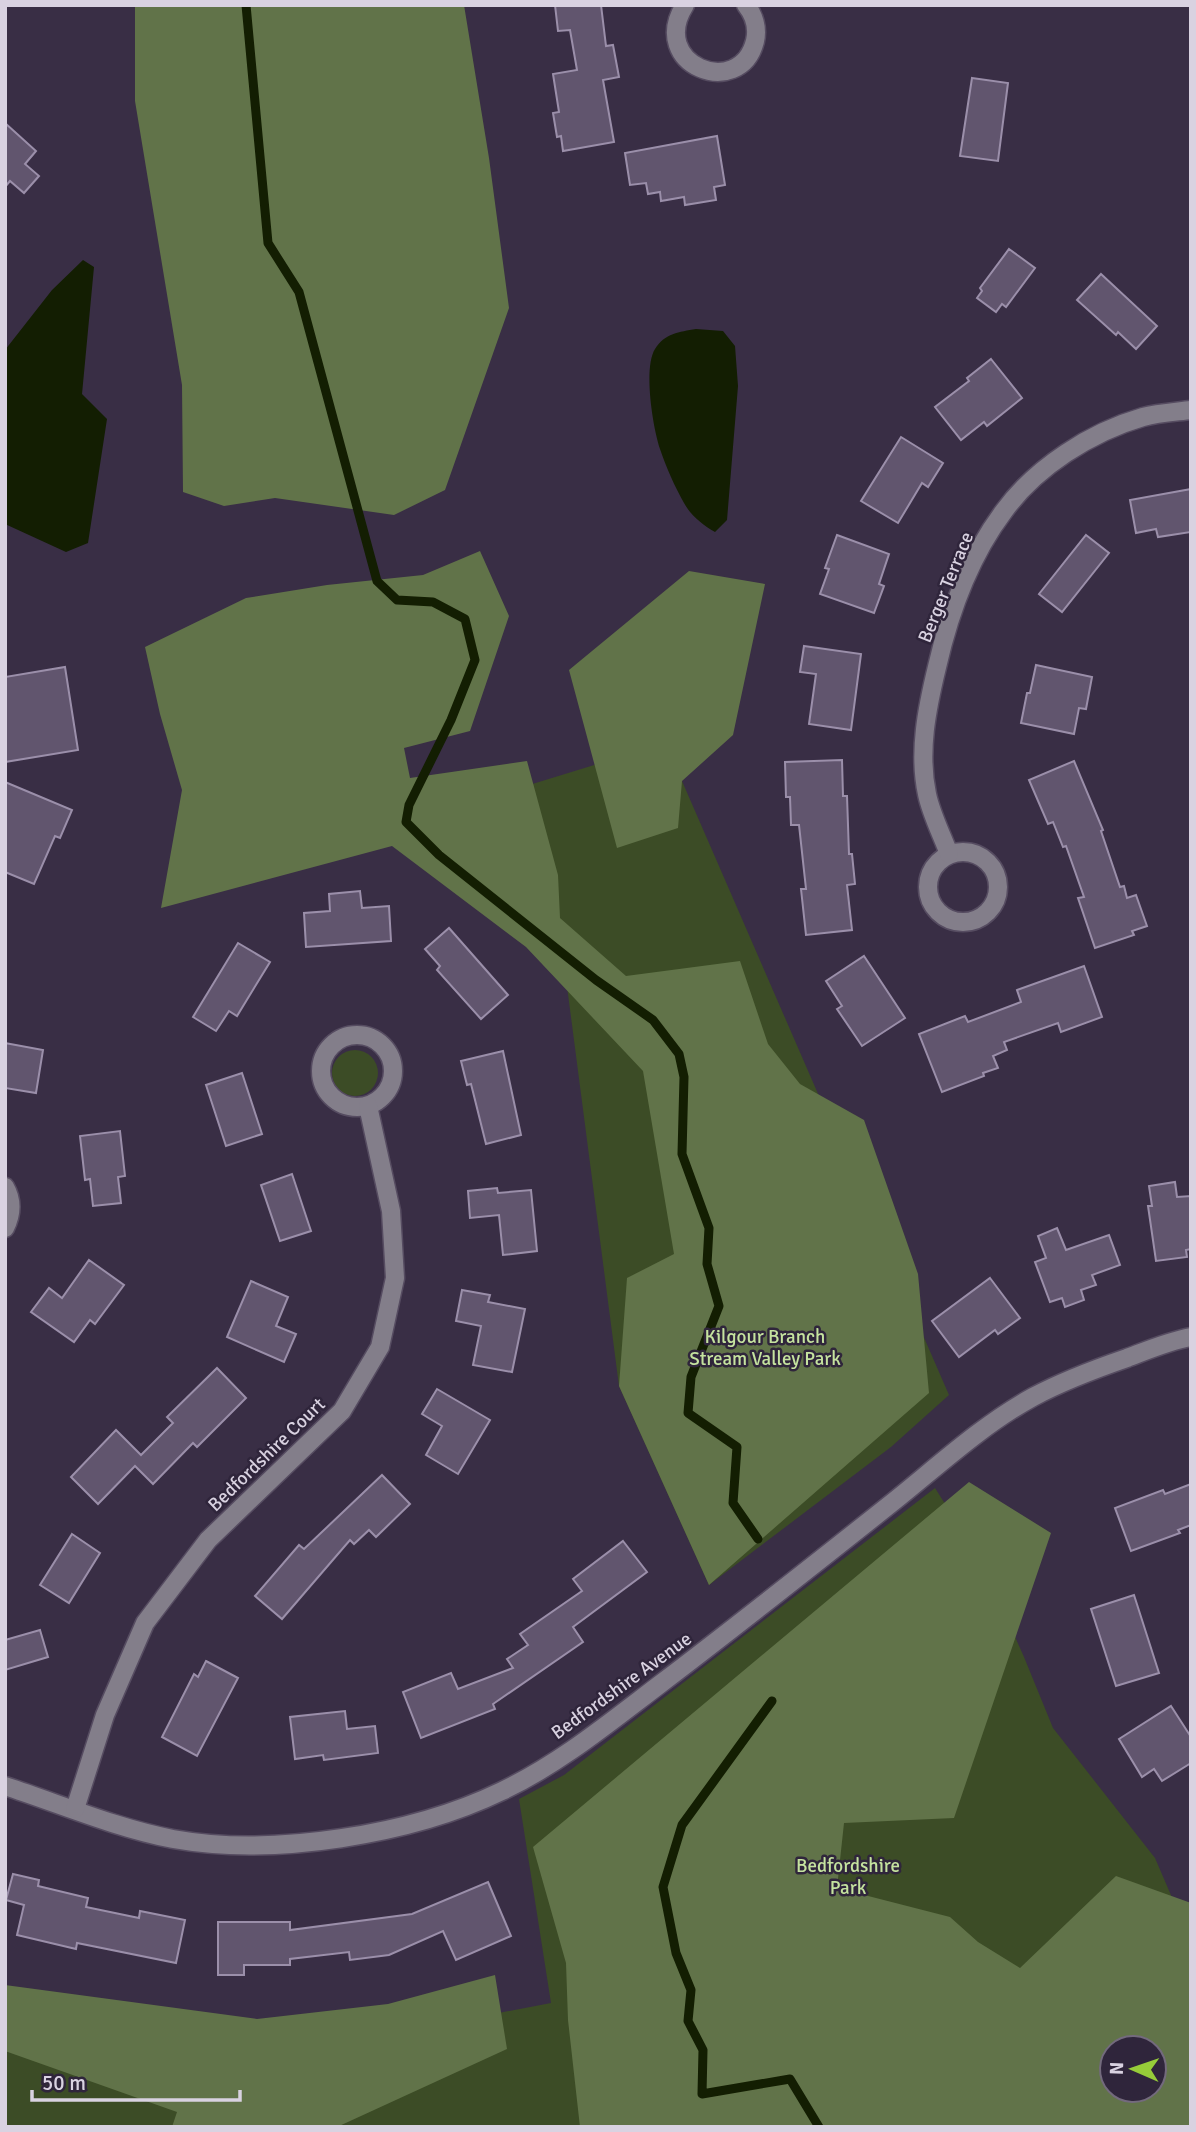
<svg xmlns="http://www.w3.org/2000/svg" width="1196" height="2132" viewBox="0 0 1196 2132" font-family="Signika,sans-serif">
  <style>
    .green { fill: #3c4c26; fill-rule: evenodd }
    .forest { fill: #617349; fill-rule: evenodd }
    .water { fill: #131e02 }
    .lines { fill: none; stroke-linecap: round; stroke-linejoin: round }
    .stream { stroke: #131e02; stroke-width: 9 }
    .building { fill: #61556e; stroke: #9b8faa; stroke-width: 2 }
    .minor-casing { stroke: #564c61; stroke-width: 21 }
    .minor { stroke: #837e8a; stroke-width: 18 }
    .labels { text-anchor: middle; stroke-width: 5; stroke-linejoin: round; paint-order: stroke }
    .street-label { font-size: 19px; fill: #d9d2e1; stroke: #2f253b }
    .park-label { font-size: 19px; fill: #c5e39f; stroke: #2f253b }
  </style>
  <rect width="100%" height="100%" fill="#392e45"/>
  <g class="green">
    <polygon points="617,758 672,758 949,1395 891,1447 709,1585 619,1386 562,948 412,821"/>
    <circle cx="355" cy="1073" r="23"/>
    <path d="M935 1488 982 1562 1024 1657 1053 1728 1155 1858 1186 1930 1191 2127H5V2006L73 2023 424 2027 551 2003 519 1799 564 1775ZM1112 2048H1154V2090H1112Z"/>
  </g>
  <g class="forest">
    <polygon points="135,5 464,5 489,158 509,308 445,490 394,515 275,498 224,506 183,492 182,385 135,101"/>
    <polygon points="480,551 509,616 470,731 404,748 410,778 527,761 558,875 560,918 626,976 740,961 768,1044 800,1084 864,1120 918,1274 929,1393 709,1585 619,1386 627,1278 674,1254 643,1071 526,947 392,846 161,908 182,790 160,714 145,647 246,598 327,585 423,575"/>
    <polygon points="689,571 765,584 733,735 682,781 678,828 617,848 569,670"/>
    <path d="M969 1482 1051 1533 954 1818 844 1823 837 1888 950 1917 978 1942 1020 1968 1116 1876 1191 1903V2127H580L568 2020 566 1963 533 1847ZM1154 2048V2090H1112V2048Z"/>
    <polygon points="495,1975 507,2049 337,2127 172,2127 177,2112 5,2051 5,1985 257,2019 388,2004"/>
  </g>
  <g class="water">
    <polygon points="83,260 94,267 82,394 107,419 88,543 66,552 5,524 5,350 52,290"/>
    <path d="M696 329 723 331 735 346 738 386 727 520 715 532C703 525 691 516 684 503 675 487 666 467 660 449 653 428 643 368 655 349 665 333 679 332 696 329Z"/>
  </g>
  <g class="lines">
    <g class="stream">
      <polyline points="246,5 268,243 299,292 377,581 397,600 433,602 465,619 475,660 451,720 409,805 406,822 439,855 596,980 653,1020 679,1054 684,1077 682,1154 709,1228 707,1264 719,1306 691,1377 688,1413 737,1447 733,1503 758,1539"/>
      <polyline points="772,1701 682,1825 663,1887 676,1953 691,1990 688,2021 703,2050 702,2094 790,2079 819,2127"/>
    </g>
  </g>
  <g class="building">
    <polygon points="555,5 601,5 606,46 613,45 619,77 603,80 614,142 563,151 561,136 557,137 553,113 559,112 553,74 577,70 570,30 558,31"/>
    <polygon points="972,78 1008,83 998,161 960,156"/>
    <polygon points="5,123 36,151 25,164 39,176 24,193 10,181 5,187"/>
    <polygon points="717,136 725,185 714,187 716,200 685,205 684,197 661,201 660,192 648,194 646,183 630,185 625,153"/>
    <polygon points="1009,249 1035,268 1006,307 1002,304 996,312 977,298 982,291 980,288"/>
    <polygon points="1101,274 1157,326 1136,349 1118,332 1116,335 1077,300"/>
    <polygon points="991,359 1022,398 987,426 984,422 961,440 935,407 969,381 967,378"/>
    <polygon points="901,437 943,463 928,487 922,483 898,523 861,501"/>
    <polygon points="1191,489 1191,532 1158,537 1156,529 1136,533 1130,500"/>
    <polygon points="837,535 889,554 879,584 884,586 874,613 820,594 829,569 825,568"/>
    <polygon points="1086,535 1109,553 1062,612 1039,594"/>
    <polygon points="804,646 861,654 851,730 809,724 816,674 800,672"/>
    <polygon points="1036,665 1092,677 1086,709 1079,708 1074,734 1021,723 1027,693 1030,693"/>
    <polygon points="65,667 78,750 5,762 5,677"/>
    <polygon points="842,760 843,796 847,796 849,854 852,854 855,884 847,885 852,930 806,935 801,889 806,889 799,825 791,825 790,797 786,797 785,762"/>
    <polygon points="1074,761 1103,830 1101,831 1120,887 1124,886 1127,898 1136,895 1147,926 1132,931 1134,935 1095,948 1078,898 1084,897 1066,846 1063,847 1053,822 1048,824 1029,780"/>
    <polygon points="5,782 72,810 60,838 55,836 34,884 5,872"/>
    <polygon points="360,891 362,908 389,906 391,941 306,947 304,913 330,911 329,894"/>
    <polygon points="449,928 508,995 481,1019 437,970 440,966 425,949"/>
    <polygon points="238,943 270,962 237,1016 229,1011 216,1031 193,1017"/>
    <polygon points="864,956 905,1018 862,1046 837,1009 842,1006 826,981"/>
    <polygon points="1084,966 1102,1017 1061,1032 1058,1023 1004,1042 1007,1050 993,1056 998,1068 983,1073 984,1076 942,1092 919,1034 965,1016 968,1022 1021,1002 1017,990"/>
    <polygon points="5,1043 43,1050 36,1093 5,1088"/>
    <polygon points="503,1051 521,1135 486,1144 471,1084 467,1085 461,1061"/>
    <polygon points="242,1073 262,1134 226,1146 206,1085"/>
    <polygon points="120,1131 125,1176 118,1177 121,1203 93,1206 90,1179 85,1180 80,1136"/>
    <polygon points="292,1174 311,1231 280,1241 261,1185"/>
    <polygon points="1175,1182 1177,1197 1191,1196 1191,1249 1186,1250 1187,1257 1156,1261 1148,1206 1152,1206 1149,1186"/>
    <polygon points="497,1188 498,1193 531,1190 537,1251 503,1255 499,1215 470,1218 468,1191"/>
    <polygon points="1057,1228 1066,1250 1109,1235 1120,1265 1092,1275 1096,1285 1081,1290 1084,1300 1065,1307 1062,1298 1050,1302 1035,1262 1046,1258 1038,1236"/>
    <polygon points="89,1260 124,1285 95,1324 90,1320 74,1342 31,1312 49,1288 62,1298"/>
    <polygon points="990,1278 1020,1318 998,1334 995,1330 959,1357 932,1321"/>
    <polygon points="251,1281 288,1297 276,1326 296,1334 284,1362 227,1337"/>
    <polygon points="462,1290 490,1295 488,1302 525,1309 512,1372 473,1365 481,1326 456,1321"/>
    <polygon points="217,1368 246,1398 197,1447 193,1443 153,1484 135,1466 98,1504 71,1477 116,1430 141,1455 173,1423 167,1417"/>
    <polygon points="437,1389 490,1420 458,1474 426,1455 442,1426 422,1414"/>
    <polygon points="382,1475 410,1504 376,1537 369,1530 354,1544 350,1540 282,1619 255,1596 299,1545 304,1549"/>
    <polygon points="1191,1484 1191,1525 1178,1530 1180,1533 1131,1551 1115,1508 1163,1490 1165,1494"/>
    <polygon points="72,1534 100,1553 69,1603 40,1585"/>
    <polygon points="623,1541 647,1572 573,1627 583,1642 493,1704 495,1709 421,1738 403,1692 451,1673 458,1689 513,1668 507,1659 528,1645 520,1634 582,1591 573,1579"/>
    <polygon points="1134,1595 1159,1673 1116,1686 1091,1609"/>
    <polygon points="40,1630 48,1657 5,1670 5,1640"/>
    <polygon points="206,1661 238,1678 197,1756 162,1737 194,1674 198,1677"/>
    <polygon points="1171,1706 1191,1737 1191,1763 1162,1781 1154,1769 1142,1777 1119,1739"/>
    <polygon points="345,1711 347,1729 375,1726 378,1753 324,1760 323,1755 295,1759 290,1717"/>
    <polygon points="13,1874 39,1880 38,1886 88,1898 86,1907 139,1918 140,1911 185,1920 176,1963 77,1943 76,1949 17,1935 24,1905 6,1900"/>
    <polygon points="488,1882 511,1936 456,1960 443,1931 389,1955 350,1960 349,1952 290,1959 290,1965 244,1965 244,1975 218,1975 218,1922 290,1922 290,1930 412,1914"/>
  </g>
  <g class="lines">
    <g class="minor-casing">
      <g id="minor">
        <path d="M685 5C647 65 740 101 755 41 758 28 754 15 746 5"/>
        <circle cx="963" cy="887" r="35"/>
        <path d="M949 854C942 835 931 814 927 794 918 752 927 708 937 667 949 614 970 556 1004 511 1036 467 1091 432 1143 417 1158 413 1175 412 1191 410"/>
        <circle cx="357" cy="1071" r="36"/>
        <path d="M5 1187C13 1201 12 1214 5 1228"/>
        <path d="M5 1786C60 1804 116 1828 173 1839 273 1857 411 1835 502 1791 559 1764 609 1723 659 1685 738 1625 815 1564 893 1502 938 1466 982 1425 1033 1397 1063 1381 1095 1369 1127 1358 1148 1350 1169 1341 1191 1337"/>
        <polyline points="75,1809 105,1715 145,1623 208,1540 342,1411 380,1347 395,1278 391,1211 368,1106"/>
      </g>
    </g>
    <use href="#minor" class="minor"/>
  </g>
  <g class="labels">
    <g class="street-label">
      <text transform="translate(945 587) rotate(-68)" y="7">Berger Terrace</text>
      <text transform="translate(266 1454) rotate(-44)" y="7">Bedfordshire Court</text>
      <text transform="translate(621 1685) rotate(-36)" y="7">Bedfordshire Avenue</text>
    </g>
    <g class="park-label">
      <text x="765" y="1343">Kilgour Branch<tspan x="765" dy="22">Stream Valley Park</tspan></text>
      <text x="848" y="1872">Bedfordshire<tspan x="848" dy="22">Park</tspan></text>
    </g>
  </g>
  <rect width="1196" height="2132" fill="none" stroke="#d9d2e1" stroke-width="14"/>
  <g transform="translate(1133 2069) rotate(272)"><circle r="33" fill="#2f253b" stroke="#736a7d" stroke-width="2"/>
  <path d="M0-5L12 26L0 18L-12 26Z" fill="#96cc39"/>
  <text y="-10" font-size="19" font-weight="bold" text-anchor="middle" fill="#d9d2e1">N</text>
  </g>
  <path d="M32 2090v10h208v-10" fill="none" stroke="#d9d2e1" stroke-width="3.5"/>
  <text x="42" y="2090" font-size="21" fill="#d9d2e1" stroke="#2f253b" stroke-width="5" paint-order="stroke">50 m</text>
</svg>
